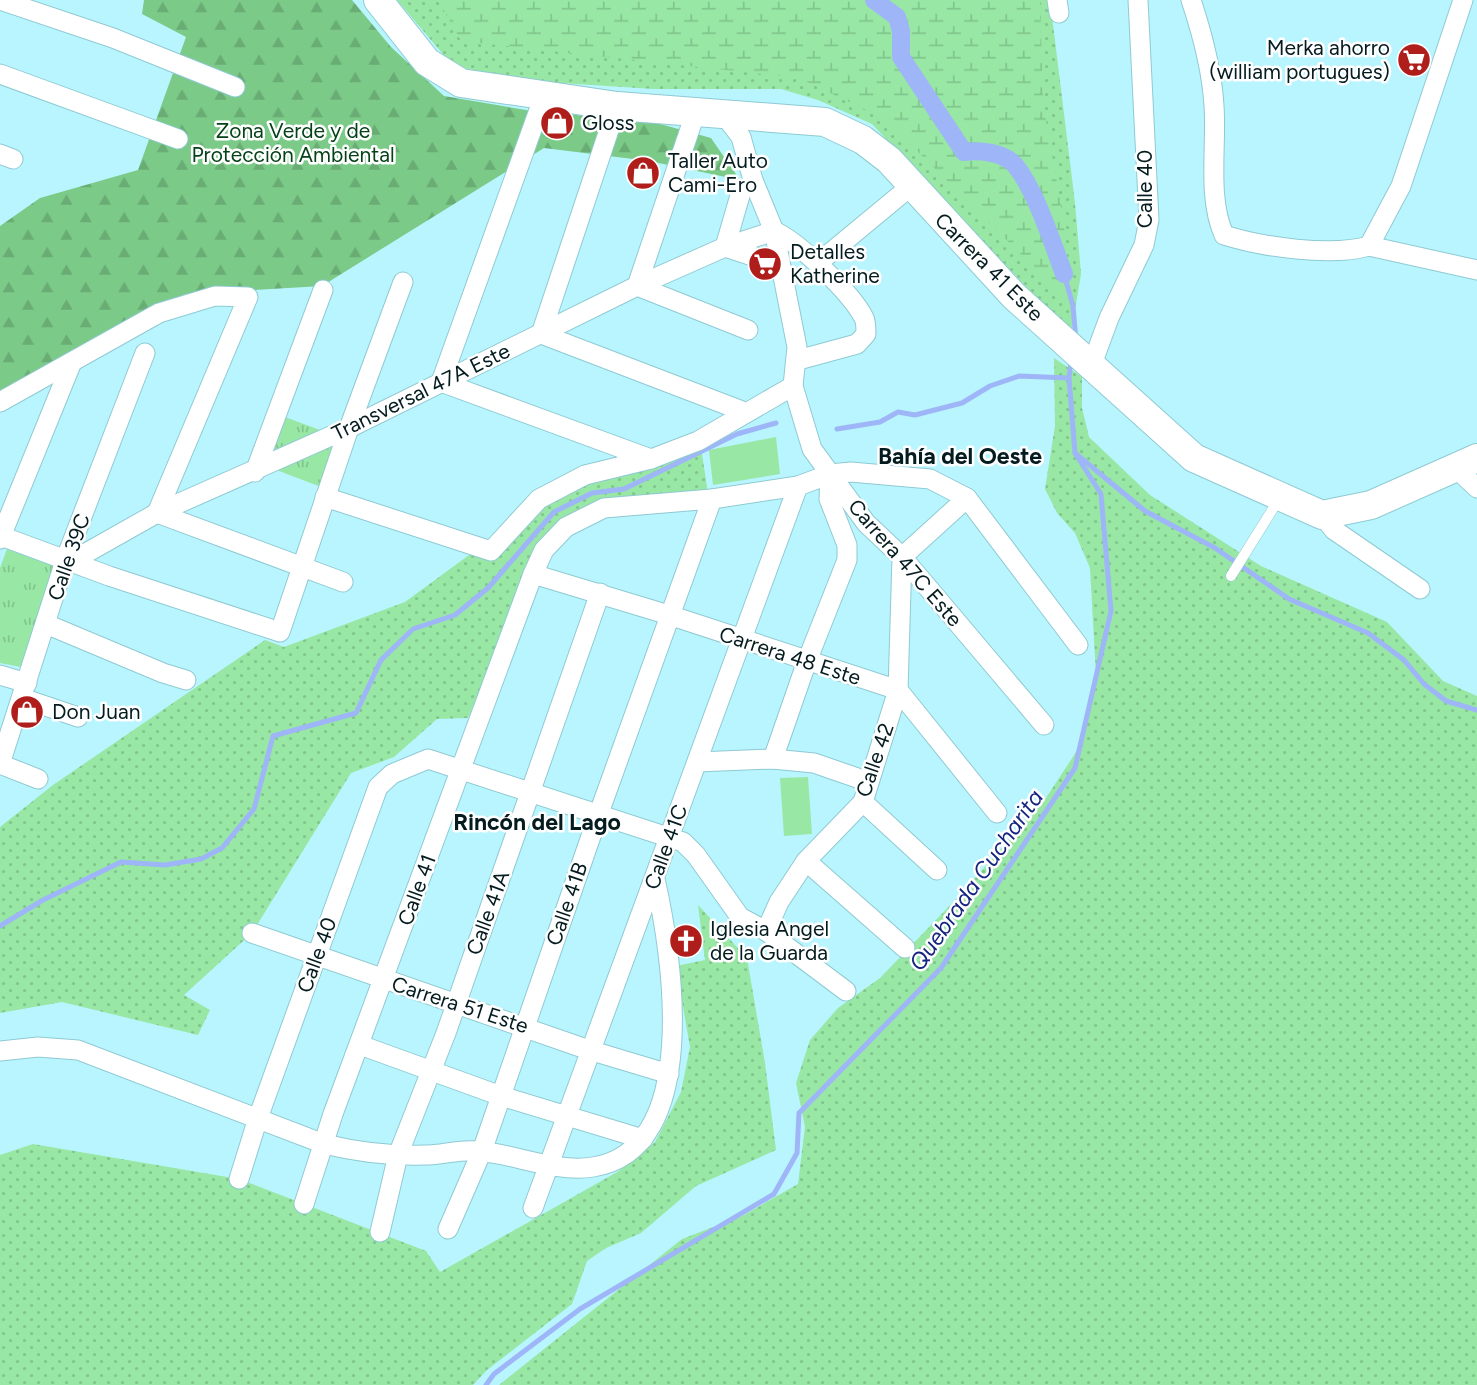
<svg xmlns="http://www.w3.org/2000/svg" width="1477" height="1385" viewBox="0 0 1477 1385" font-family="Figtree,sans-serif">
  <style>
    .grass { fill: url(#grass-dots) }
    .forest { fill: url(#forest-firs) }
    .wetland { fill: url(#wetland-marsh) }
    .park { fill: url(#park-tufts) }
    .garden { fill: #98e7a4 }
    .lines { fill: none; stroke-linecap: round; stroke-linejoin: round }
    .stream { stroke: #9eb6f8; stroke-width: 5 }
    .canal { stroke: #9eb6f8; stroke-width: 18 }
    .building { fill: url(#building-hatch) }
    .lane-casing { stroke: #8fcad3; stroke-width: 11 }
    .street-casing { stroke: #8fcad3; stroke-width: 21 }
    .secondary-casing { stroke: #8fcad3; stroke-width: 30 }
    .lane { stroke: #fff; stroke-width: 10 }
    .street { stroke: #fff; stroke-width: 19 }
    .secondary { stroke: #fff; stroke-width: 28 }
    .labels { text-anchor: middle; stroke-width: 5; stroke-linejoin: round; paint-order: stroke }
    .poi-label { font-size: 21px; fill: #041b1f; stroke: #fff; text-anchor: start }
    .park-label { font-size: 21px; fill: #064218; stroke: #fff }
    .street-label { font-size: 21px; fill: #041b1f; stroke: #fff }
    .neighbourhood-label { font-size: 23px; font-weight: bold; fill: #041b1f; stroke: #fff }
    .water-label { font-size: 23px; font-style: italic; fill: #152580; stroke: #fff }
  </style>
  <defs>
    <pattern id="grass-dots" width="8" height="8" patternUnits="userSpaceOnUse" patternTransform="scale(1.75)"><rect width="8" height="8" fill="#98e7a4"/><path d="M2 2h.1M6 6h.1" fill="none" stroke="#81c68d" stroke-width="1.8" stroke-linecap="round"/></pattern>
    <pattern id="forest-firs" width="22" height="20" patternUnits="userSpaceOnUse" patternTransform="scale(1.75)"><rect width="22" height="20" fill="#7bca88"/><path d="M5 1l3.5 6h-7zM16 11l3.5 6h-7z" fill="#69ad75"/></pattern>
    <pattern id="wetland-marsh" width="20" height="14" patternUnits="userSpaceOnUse" patternTransform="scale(1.75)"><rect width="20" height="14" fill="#98e7a4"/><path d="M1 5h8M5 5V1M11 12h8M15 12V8" fill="none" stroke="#81c68d"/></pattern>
    <pattern id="park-tufts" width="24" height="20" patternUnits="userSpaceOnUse" patternTransform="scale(1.75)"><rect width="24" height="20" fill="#98e7a4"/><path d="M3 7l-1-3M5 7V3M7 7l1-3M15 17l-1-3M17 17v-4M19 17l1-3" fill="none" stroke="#81c68d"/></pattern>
    <pattern id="building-hatch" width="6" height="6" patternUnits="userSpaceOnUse" patternTransform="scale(1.75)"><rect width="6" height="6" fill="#87b9cf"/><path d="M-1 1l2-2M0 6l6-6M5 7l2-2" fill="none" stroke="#739eb1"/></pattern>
  </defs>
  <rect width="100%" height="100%" fill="#b9f5fe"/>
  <g class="grass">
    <polygon points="397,0 1050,0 1075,203 1081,274 1071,334 872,124 818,100 781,89 654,89 530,81 453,66"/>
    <polygon points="1054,358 1082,377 1082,408 1089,437 1150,495 1261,566 1387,622 1443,681 1477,696 1477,1385 499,1385 682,1239 742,1216 798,1184 805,1127 796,1083 810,1040 838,1008 880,978 959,896 1046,798 1078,749 1096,675 1090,568 1075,533 1057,513 1045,489 1055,426"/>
    <polygon points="701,448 708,493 614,501 540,543 468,718 437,719 394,757 351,773 252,933 184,995 210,1010 198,1035 62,1002 0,1013 0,827 53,785 265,640 284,647 405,602 484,544 586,483"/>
    <polygon points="698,905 747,958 765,1063 776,1150 696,1186 641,1233 606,1248 587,1261 572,1304 487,1370 473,1385 0,1385 0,1155 33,1144 239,1179 426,1251 440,1272 619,1171 655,1142 681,1092 690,1047 676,966 705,960"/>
  </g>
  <polygon class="forest" points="144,0 352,0 391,47 444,96 532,111 653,122 711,138 740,180 649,161 544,148 322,286 185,294 0,399 0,226 40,198 138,170 186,37 142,14"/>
  <polygon class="wetland" points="438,0 1040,0 1043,103 1062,211 1073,306 885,119 799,78 461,41"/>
  <g class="park">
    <polygon points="285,417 336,436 321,487 266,466"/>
    <polygon points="8,546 54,566 21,667 0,663 0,568"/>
  </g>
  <g class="garden">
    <polygon points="776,437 780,474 713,485 709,450"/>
    <polygon points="808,777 812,834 784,836 780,778"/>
  </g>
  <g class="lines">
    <g class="stream">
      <polyline points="1064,274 1073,306 1076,341"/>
      <polyline points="1071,361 1069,378 1075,453 1145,511 1215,548 1289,599 1368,633 1404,660 1424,684 1446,701 1477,710"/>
      <polyline points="837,429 880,422 898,412 915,415 962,403 990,386 1019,376 1069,378"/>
      <polyline points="0,926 43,900 121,862 165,865 201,859 222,848 254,809 273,736 356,713 381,660 413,629 455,615 488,588 554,512 592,493 624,489 737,434 776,423"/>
      <polyline points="486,1385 494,1374 580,1309 774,1194 797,1153 799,1113 941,968 1075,768 1111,611 1101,494 1075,453"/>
    </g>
    <path class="canal" d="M874 0 897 17 901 31V57L964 152C979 150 1004 152 1015 165 1036 191 1052 242 1064 274"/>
  </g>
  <polygon class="building" points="692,926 698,953 679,957 673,929"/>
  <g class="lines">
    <g class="lane-casing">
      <polyline id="lane" points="1231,576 1279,499"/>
    </g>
    <g class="street-casing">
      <g id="street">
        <polyline points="0,0 113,38 235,87"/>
        <polyline points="1057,0 1059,13"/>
        <path d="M1191 0C1202 33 1212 70 1214 106 1217 146 1207 197 1224 235 1262 247 1331 257 1369 246L1477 270"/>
        <polyline points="0,74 178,139"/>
        <polyline points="544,96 441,382 651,459"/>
        <polyline points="617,106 541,334 745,412"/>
        <polyline points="695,114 637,286 748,330"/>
        <polyline points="725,116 741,137 753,180 774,231 797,347 793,386 812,449 866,523 902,557 1044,725"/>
        <polyline points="0,154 13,159"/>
        <polyline points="741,192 725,247 780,265"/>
        <polyline points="1369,246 1401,186 1463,0"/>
        <polyline points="818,263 911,186"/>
        <polyline points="1091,367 1109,318 1144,245 1149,220 1138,0"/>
        <polyline points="0,402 159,313 215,296 248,297 157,513 343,582"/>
        <polyline points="1456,468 1477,488"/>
        <polyline points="255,472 323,290"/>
        <polyline points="325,497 491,551 539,499 585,475 651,459 698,441 793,386"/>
        <polyline points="1322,515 1334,530 1420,589"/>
        <polyline points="1,536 109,576 280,632 349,428 403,282"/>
        <polyline points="0,539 72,362"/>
        <path d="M72 561 157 513 349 428 637 286 725 247 774 231C799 242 852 294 864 318 866 322 866 329 866 334L857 344 798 360"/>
        <polyline points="533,574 669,615 898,690 997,813"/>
        <polyline points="46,624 163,673 186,680"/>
        <polyline points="0,675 27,683"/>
        <polyline points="22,698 78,717"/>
        <polyline points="773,759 807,661 847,560 847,545 829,499 830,474"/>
        <polyline points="697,762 773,759 814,763 869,782"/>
        <polyline points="0,764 66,558 145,353"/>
        <polyline points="0,764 38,779"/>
        <polyline points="863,802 937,870"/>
        <polyline points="806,861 905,948"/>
        <polyline points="766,931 779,902 806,861 863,802 898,690 902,557 967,498"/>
        <polyline points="252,933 589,1050 669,1074"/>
        <polyline points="360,1045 501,1096 643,1139"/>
        <path d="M0 1051 38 1047 78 1050 324 1144C357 1152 391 1156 425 1155 443 1155 459 1149 478 1151 515 1154 555 1173 593 1167 703 1150 672 953 655 879"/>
        <polyline points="239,1179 258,1118 378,787 392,774 428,759 683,842 696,855 740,917 766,931 846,991"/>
        <polyline points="304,1204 333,1114 533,574 544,550 566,527 604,508 712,499 798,486 830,474 851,472 930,479 967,498 1078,645"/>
        <polyline points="533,1208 798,486"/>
        <polyline points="448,1229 482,1151 599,813 712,499"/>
        <polyline points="380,1232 398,1155 446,1033 600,593"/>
      </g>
    </g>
    <g class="secondary-casing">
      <polyline id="secondary" points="378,0 427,62 461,83 617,106 825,122 863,140 889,160 1014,296 1194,458 1322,515 1371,505 1477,458"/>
    </g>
    <use href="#lane" class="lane"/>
    <use href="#street" class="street"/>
    <use href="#secondary" class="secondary"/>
  </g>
  <defs>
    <g id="supermarket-disc" transform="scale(1.75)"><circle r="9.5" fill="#af1e1a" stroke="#fff"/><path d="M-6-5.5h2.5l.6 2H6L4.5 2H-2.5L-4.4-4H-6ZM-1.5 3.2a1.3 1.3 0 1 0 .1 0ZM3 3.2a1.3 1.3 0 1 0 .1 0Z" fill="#fff"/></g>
    <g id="shop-disc" transform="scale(1.75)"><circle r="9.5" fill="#af1e1a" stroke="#fff"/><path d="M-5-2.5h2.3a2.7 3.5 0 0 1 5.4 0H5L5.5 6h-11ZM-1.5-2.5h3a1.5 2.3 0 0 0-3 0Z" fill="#fff"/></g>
    <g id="church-disc" transform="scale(1.75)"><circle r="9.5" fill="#af1e1a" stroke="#fff"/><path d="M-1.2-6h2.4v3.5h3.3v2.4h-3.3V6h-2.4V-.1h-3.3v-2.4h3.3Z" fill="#fff"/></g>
  </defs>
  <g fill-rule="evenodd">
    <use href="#supermarket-disc" x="1414" y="60"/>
    <use href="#shop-disc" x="557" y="123"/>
    <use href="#shop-disc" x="643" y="173"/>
    <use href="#supermarket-disc" x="765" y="264"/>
    <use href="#shop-disc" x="27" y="712"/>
    <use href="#church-disc" x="686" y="941"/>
  </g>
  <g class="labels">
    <g class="poi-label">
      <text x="1390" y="55" text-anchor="end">Merka ahorro<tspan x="1390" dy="24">(william portugues)</tspan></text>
      <text x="582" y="130">Gloss</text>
      <text x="668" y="168">Taller Auto<tspan x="668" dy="24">Cami-Ero</tspan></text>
      <text x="790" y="259">Detalles<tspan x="790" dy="24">Katherine</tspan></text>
      <text x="52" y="719">Don Juan</text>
      <text x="710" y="936">Iglesia Angel<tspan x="710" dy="24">de la Guarda</tspan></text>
    </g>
    <g class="park-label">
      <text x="293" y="138">Zona Verde y de<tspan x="293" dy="24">Protección Ambiental</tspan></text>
    </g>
    <g class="street-label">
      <text transform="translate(1145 189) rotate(-90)" y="7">Calle 40</text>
      <text transform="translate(989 267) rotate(45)" y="7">Carrera 41 Este</text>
      <text transform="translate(421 392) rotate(-26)" y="7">Transversal 47A Este</text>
      <text transform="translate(69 557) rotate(-71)" y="7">Calle 39C</text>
      <text transform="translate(905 563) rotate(49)" y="7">Carrera 47C Este</text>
      <text transform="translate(790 656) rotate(18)" y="7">Carrera 48 Este</text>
      <text transform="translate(875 760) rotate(-71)" y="7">Calle 42</text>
      <text transform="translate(666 847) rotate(-70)" y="7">Calle 41C</text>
      <text transform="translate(417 890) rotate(-70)" y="7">Calle 41</text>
      <text transform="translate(567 904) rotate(-71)" y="7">Calle 41B</text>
      <text transform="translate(488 913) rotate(-70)" y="7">Calle 41A</text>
      <text transform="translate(317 955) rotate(-70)" y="7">Calle 40</text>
      <text transform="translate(460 1005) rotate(18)" y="7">Carrera 51 Este</text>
    </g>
    <g class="neighbourhood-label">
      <text x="960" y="464">Bahía del Oeste</text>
      <text x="537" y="830">Rincón del Lago</text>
    </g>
    <g class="water-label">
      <text transform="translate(976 880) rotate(-55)" y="8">Quebrada Cucharita</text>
    </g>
  </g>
</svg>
